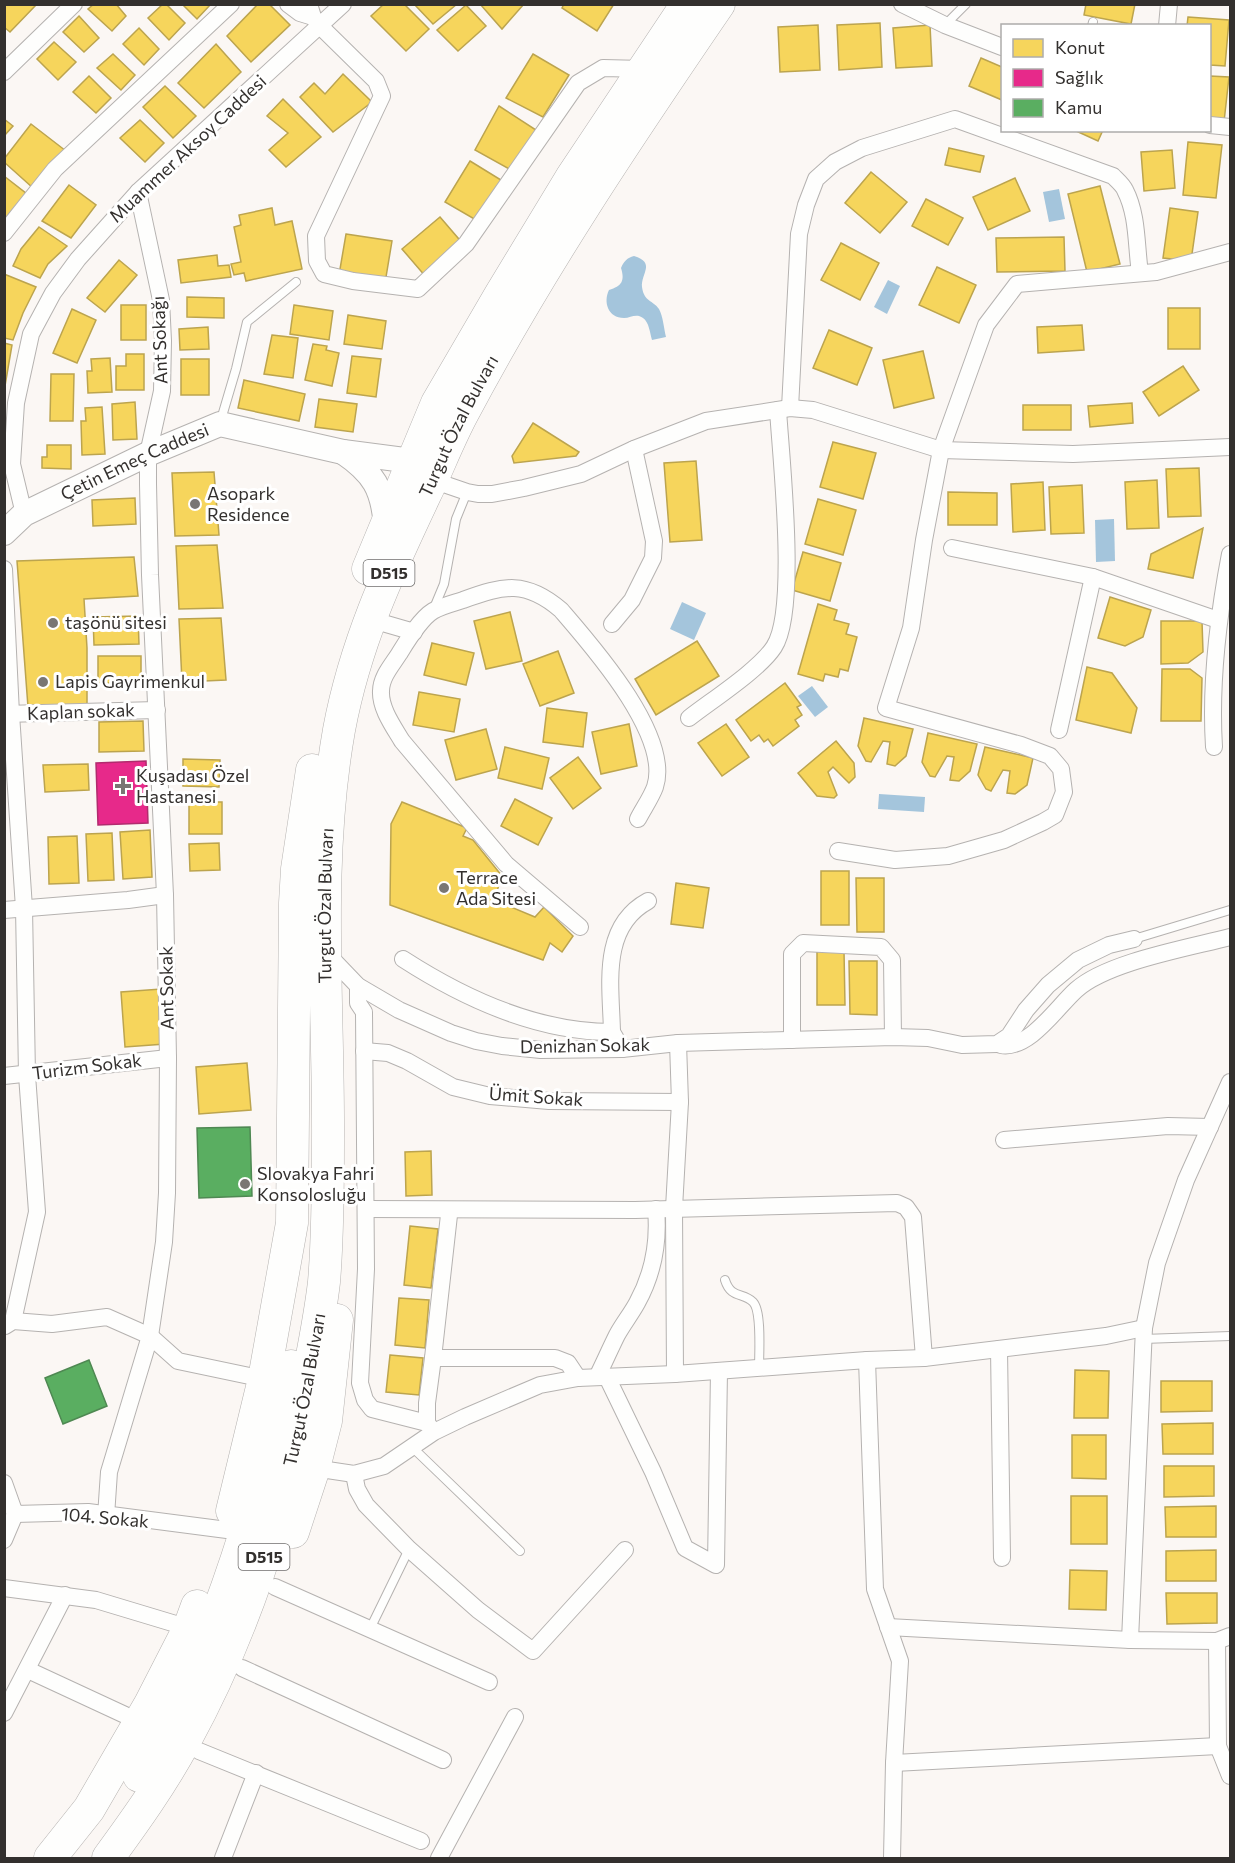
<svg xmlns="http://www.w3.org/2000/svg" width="1235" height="1863" viewBox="0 0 1235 1863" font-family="Commissioner,sans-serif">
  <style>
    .water { fill: #a4c5dc }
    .homes { fill: #f6d55c; stroke: #bca44e; stroke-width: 1.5 }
    .health { fill: #e7298a; stroke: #b12b6e; stroke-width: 1.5 }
    .public { fill: #5aae61; stroke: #4e8852; stroke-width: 1.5 }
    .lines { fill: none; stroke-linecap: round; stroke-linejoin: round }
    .lane-casing { stroke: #b5b2b0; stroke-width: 10 }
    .street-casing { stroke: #b5b2b0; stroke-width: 18 }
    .secondary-casing { stroke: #b5b2b0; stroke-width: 26 }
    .highway-casing { stroke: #b5b2b0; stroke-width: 33 }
    .lane { stroke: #fefefd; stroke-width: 8 }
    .street { stroke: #fefefd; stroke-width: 16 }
    .secondary { stroke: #fefefd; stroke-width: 24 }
    .highway { stroke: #fefefd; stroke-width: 32 }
    .poi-dot { fill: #797673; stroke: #fff; stroke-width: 2 }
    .labels { text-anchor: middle; stroke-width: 6; stroke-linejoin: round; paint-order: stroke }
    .shield { fill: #fff; stroke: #706e6d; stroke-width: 1.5 }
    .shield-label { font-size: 16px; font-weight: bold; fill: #33302e }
    .street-label { font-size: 18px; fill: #33302e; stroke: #fff }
    .poi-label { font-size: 18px; fill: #33302e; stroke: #fff; text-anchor: start }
  </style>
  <rect width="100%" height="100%" fill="#fbf7f4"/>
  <g class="water">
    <polygon points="1059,189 1065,219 1049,222 1043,192"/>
    <path d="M634 256C656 263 641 273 642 287 644 302 653 300 659 309 663 316 664 329 666 337L652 340C650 333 649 322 643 318 636 313 631 318 624 318 608 318 603 302 609 290 622 286 625 281 621 268 624 261 627 258 634 256Z"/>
    <polygon points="888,280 900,286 887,314 874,307"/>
    <polygon points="1114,519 1115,561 1096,562 1095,520"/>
    <polygon points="682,602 706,613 694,640 670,629"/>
    <polygon points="812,686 828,707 815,717 798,696"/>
    <polygon points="879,794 925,797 924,812 878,809"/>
  </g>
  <g class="homes">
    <polygon points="4,4 35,4 36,5 10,32 4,27"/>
    <polygon points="94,4 116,4 126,16 112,31 88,9"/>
    <polygon points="163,4 166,4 185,23 169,40 148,18"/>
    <polygon points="182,4 211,4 197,19"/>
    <polygon points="258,4 269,4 290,25 251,62 227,36"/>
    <polygon points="384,4 404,4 429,29 406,51 371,16"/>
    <polygon points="414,4 457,4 433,24"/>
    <polygon points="480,4 524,4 502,29"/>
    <polygon points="564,4 614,4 597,31 562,8"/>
    <polygon points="1086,4 1135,4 1131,24 1084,15"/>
    <polygon points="466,5 486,26 458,51 437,30"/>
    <polygon points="79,16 99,38 84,52 63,32"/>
    <polygon points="1188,17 1229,20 1225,66 1210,65 1210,26 1187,26"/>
    <polygon points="880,23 882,67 839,70 837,25"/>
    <polygon points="818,25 820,70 780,72 778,27"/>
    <polygon points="930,25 932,66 896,68 893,28"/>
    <polygon points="139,28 159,49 144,65 123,44"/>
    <polygon points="54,42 76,62 58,80 37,59"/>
    <polygon points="216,44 241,72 204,108 178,83"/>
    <polygon points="113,54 135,75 121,90 97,68"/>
    <polygon points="533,54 569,75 543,117 506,98"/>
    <polygon points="981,58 1002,67 1002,100 969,86"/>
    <polygon points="343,74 372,102 333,132 300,97 314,83 325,94"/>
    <polygon points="89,76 111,98 96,113 73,92"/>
    <polygon points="1210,76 1229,77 1224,122 1210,120"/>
    <polygon points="165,86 196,116 173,138 143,107"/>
    <polygon points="283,99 321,137 286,167 269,150 288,133 267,116"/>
    <polygon points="499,106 536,130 511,170 475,150"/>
    <polygon points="4,119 13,126 4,136"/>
    <polygon points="140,120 164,143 145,162 120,138"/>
    <polygon points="31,124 66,151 33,188 4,162 4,159"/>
    <polygon points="1074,130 1103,130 1098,141"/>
    <polygon points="1188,142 1222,145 1216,198 1183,195"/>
    <polygon points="949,148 984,156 980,172 945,165"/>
    <polygon points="1172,150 1175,188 1144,191 1141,152"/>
    <polygon points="470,161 501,180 476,220 445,202"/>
    <polygon points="871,172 907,202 880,233 845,203"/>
    <polygon points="4,176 27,194 4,225"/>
    <polygon points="1015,178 1030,211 988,230 973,197"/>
    <polygon points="69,185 96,205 71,238 42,221"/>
    <polygon points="1100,186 1120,264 1087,272 1068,194"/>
    <polygon points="926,199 963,218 948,245 912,226"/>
    <polygon points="272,208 275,225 292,221 302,269 246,281 244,273 234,275 231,264 241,262 234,227 241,225 239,215"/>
    <polygon points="1170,208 1198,212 1191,261 1163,258"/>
    <polygon points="440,217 464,245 426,277 402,249"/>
    <polygon points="39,227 67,246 48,264 40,278 13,266 21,249"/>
    <polygon points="346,234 392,241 385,283 339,275"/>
    <polygon points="1064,237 1065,271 997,272 996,238"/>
    <polygon points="841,243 879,263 860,300 821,280"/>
    <polygon points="217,255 218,266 229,265 231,277 181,283 178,260"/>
    <polygon points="119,260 137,275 105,312 87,298"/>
    <polygon points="937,267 976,285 959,323 919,305"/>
    <polygon points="4,274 36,287 23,313 13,340 4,338"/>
    <polygon points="187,297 224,298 224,318 187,317"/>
    <rect x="121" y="305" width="25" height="35"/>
    <polygon points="294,305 333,311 329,340 290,334"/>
    <rect x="1168" y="308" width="32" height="41"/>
    <polygon points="72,309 96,320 77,363 53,353"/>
    <polygon points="348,315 386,321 382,349 344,344"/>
    <polygon points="1082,325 1084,350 1038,353 1037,327"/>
    <polygon points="208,327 209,349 180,350 179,329"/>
    <polygon points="829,330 872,348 857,385 813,368"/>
    <polygon points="272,335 298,338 293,378 264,374"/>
    <polygon points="4,343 12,345 5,386 4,386"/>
    <polygon points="313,344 327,346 326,350 339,353 332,386 305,380"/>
    <polygon points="923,351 934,398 894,408 883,360"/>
    <polygon points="126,354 144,354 144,390 116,390 116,366 126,366"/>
    <polygon points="352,356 381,359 376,397 347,393"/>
    <polygon points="110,358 112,392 88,393 87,371 92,371 91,359"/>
    <rect x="181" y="359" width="28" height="36"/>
    <polygon points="1183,366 1199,390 1159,416 1143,392"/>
    <polygon points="51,374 74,374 73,421 50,421"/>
    <polygon points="244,380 305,394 299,421 238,408"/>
    <polygon points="319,399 357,404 353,432 315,427"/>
    <polygon points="135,402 137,439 113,440 112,404"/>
    <polygon points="1132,403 1133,423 1090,427 1088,406"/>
    <rect x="1023" y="405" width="48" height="25"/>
    <polygon points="102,407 105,454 82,455 81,421 86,421 85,408"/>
    <polygon points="533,423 579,452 576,456 514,463 512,456"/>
    <polygon points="833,442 876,453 863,499 820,487"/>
    <polygon points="47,445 71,445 71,469 42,468 42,457 47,457"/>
    <polygon points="696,461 702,540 670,542 664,463"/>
    <polygon points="1199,468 1201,516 1168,517 1166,469"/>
    <polygon points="214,472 219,535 175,536 172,473"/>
    <polygon points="1157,480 1159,528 1127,529 1125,482"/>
    <polygon points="1043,482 1045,530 1013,532 1011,484"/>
    <polygon points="1082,485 1084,533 1051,534 1049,487"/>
    <polygon points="948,492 997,493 997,525 948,525"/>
    <polygon points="135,498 136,524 93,526 92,500"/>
    <polygon points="818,499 856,510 843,555 805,544"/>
    <polygon points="1203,528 1193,578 1148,569 1151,554"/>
    <polygon points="217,545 223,608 179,609 176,546"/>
    <polygon points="803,552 841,563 830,601 792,590"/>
    <polygon points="134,557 138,596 84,599 87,648 87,706 28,707 17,561"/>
    <polygon points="1110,597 1151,610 1143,637 1125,646 1098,638"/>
    <polygon points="818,604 837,610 834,620 849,624 846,634 857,637 848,671 840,669 838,677 825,674 823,681 798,674"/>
    <polygon points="510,612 522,661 486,669 474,621"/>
    <polygon points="138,616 139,644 94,645 93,617"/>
    <polygon points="221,618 226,680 182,682 179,619"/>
    <polygon points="1161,621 1202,621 1203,652 1188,663 1161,664"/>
    <polygon points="697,641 719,676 656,715 635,679"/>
    <polygon points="432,643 474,653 466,685 424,675"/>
    <polygon points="558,651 574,693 540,706 523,664"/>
    <rect x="98" y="656" width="43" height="27"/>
    <polygon points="1087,667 1112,673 1137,708 1131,733 1076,720"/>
    <polygon points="1162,669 1190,669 1202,678 1201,721 1161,721"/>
    <polygon points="785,683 801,705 797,707 802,715 795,720 799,726 773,746 768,739 764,742 759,735 751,741 736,720"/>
    <polygon points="419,692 460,699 454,732 413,725"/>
    <polygon points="547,708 587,713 583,747 543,742"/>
    <polygon points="864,718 913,729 906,756 895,766 887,764 890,742 883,741 871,762 866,761 858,746"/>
    <polygon points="143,721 144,751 99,752 99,722"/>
    <polygon points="629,724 637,766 601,774 592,732"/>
    <polygon points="726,724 749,757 722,776 698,743"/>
    <polygon points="486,729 497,769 456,780 445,740"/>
    <polygon points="928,733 977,744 970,771 959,781 950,780 954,757 947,756 935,777 930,776 922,762"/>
    <polygon points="836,741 854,763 855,777 849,783 833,767 828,772 837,795 834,798 817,796 798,773"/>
    <polygon points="505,747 549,758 542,789 498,778"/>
    <polygon points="985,747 1033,758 1027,785 1015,794 1007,793 1010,771 1003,770 991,791 986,789 978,775"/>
    <polygon points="578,757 601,788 573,809 550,778"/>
    <polygon points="183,759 220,760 219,787 183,786"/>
    <polygon points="88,764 89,790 45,792 43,765"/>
    <polygon points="515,799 552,818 538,845 501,826"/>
    <rect x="189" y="802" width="33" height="32"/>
    <polygon points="402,802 467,828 463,836 473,840 502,876 494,900 535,917 544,907 573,936 562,952 550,943 543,960 390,905 391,824"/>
    <polygon points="150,830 152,877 123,879 120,832"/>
    <polygon points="112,833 114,880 88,881 86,834"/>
    <polygon points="77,836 79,883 49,884 48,837"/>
    <polygon points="219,843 220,870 190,871 189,844"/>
    <rect x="821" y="871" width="28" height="54"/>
    <polygon points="856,878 884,878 884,932 857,932"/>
    <polygon points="676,883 709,888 703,928 671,924"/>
    <polygon points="817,951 844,951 845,1005 817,1005"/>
    <polygon points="849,961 877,961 877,1015 850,1014"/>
    <polygon points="161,989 165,1044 125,1047 121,992"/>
    <polygon points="247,1063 251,1110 199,1114 196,1067"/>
    <polygon points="431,1151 432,1195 406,1196 405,1152"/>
    <polygon points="410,1226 438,1229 431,1288 404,1285"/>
    <polygon points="399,1298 429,1300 425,1348 395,1345"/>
    <polygon points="390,1355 423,1358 419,1395 386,1392"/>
    <polygon points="1075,1370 1109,1371 1108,1418 1074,1418"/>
    <polygon points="1161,1381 1212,1381 1212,1411 1161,1412"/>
    <polygon points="1213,1423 1213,1454 1163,1454 1162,1424"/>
    <polygon points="1072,1435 1106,1435 1106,1479 1072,1478"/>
    <polygon points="1164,1466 1214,1466 1214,1496 1164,1497"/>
    <rect x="1071" y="1496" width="36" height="48"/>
    <polygon points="1216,1506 1216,1537 1166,1537 1165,1507"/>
    <polygon points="1216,1550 1216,1581 1166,1581 1166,1551"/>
    <polygon points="1070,1570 1107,1571 1106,1610 1069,1609"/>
    <polygon points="1166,1593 1217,1593 1217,1623 1167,1624"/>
  </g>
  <polygon class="health" points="146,761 148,823 98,825 96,763"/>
  <g class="public">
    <polygon points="250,1127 252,1196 199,1198 197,1128"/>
    <polygon points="89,1360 107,1406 63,1424 45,1378"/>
  </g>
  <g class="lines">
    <g class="lane-casing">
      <g id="lane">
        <polyline points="945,25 966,4"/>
        <polyline points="1092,26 1093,22"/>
        <polyline points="220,423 236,369 247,322 296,282"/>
        <polyline points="434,608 444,584 456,519 467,492"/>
        <polyline points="1134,939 1230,910"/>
        <path d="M725 1280C731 1299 743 1292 753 1302 762 1311 759 1354 759 1368"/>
        <polyline points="1143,1339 1230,1336"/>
        <polyline points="412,1447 520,1551"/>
        <polyline points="370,1629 409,1549"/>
      </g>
    </g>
    <g class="street-casing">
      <g id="street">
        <polyline points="288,4 300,13 313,17"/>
        <polyline points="309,4 313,17 320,26 376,81 382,96 316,236 317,261 324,274 353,281 418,289 466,244 578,83 603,68 644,69"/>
        <polyline points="902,4 945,25 1002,47"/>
        <polyline points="1167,26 1169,4"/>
        <polyline points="4,72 74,4"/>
        <polyline points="1210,125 1230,127"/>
        <polyline points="4,233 55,169 231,4"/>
        <path d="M790 408 799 234 806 205 816 179 835 162 862 148 955 119 1113 176C1117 180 1123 185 1125 190 1138 215 1136 246 1140 273"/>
        <polyline points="432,480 467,492 478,494 492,494 524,488 581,474 634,449 706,421 790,408 813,410 941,450 1073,454 1230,447"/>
        <polyline points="24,514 12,464 16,403 31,334 53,293 78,259 138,192 343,4"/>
        <polyline points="952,548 1093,577 1218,620"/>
        <polyline points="4,569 11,714 24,908 27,1075 37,1212 13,1321"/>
        <polyline points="369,619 414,632"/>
        <polyline points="612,624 632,600 653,558 654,541 634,449"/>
        <polyline points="4,714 157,710"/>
        <path d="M689 718C712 700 759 670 774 647 798 611 781 459 778 410"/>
        <polyline points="1059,730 1093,577"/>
        <path d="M1214 747C1210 683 1218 617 1230 554"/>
        <polyline points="838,851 895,860 948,856 1004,840 1043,822 1055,815 1064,792 1061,769 1050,756 1021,745 886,708 911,628 924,540 941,450 986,325 1017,284 1156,272 1230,252"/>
        <polyline points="4,910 128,900 165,895"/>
        <path d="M580 927 506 864 402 741C393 726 380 708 381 691 381 677 392 665 399 654 407 641 420 619 433 611 441 606 454 603 463 600 504 585 526 580 561 610 592 646 672 736 655 787 651 798 643 809 638 819"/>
        <path d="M403 959C465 999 538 1032 612 1032L622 1049"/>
        <polyline points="335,962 358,986 399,1010 451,1033 476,1041 502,1046 541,1050 622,1049 678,1043 893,1037 928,1038 962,1045 997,1044 1009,1036 1026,1010 1048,985 1078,960 1109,945 1134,939"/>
        <polyline points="358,986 358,1003 364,1012 366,1269 360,1383 365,1400 372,1409 427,1423"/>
        <path d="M612 1032C611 986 600 927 648 901"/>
        <polyline points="792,1040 792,954 803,943 881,947 892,960 893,1037"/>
        <path d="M1001 1045C1029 1050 1057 1007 1076 990 1107 962 1188 948 1230 937"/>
        <polyline points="364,1051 388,1053 407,1061 453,1087 490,1096 549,1101 680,1102"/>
        <polyline points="4,1076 168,1058"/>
        <polyline points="1230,1082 1186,1180 1157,1263 1144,1328 1130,1640 1217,1641 1230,1636"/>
        <polyline points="1004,1140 1168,1126 1210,1127"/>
        <polyline points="366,1209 635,1210 897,1203 906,1207 913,1217 924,1358"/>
        <polyline points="5,1326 13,1321 52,1324 107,1317 150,1336 178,1361 264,1379"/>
        <polyline points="999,1349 1002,1558"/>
        <polyline points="433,1358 449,1215"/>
        <polyline points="867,1360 875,1589 900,1661 894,1763 892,1858"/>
        <polyline points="675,1374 674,1208 680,1102 678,1043"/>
        <path d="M597 1377C604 1363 610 1349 617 1335 623 1324 631 1314 637 1303 653 1274 659 1242 656 1209"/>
        <polyline points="607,1377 653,1472 685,1548 716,1565 719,1371"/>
        <polyline points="433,1431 427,1423 427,1403 433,1358 555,1358 568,1363 578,1378"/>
        <polyline points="314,1468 354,1474 384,1466 434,1432 465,1417 540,1385 578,1378 675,1374 867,1360 924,1358 1106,1336 1144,1328"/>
        <polyline points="354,1474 357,1489 366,1505 409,1549 478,1610 533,1651 625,1550"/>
        <polyline points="4,1483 15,1514 88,1512 227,1530"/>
        <polyline points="106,1516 109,1472 150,1336 164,1242 167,1193 168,1058 165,895 150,575 148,484 148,454 162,391 163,341 161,300 138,192"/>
        <polyline points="4,1540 15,1514"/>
        <polyline points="275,1587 489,1682"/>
        <polyline points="4,1588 96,1600 189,1628"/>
        <polyline points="888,1627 1130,1640"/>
        <polyline points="1217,1641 1218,1746 1230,1776"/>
        <polyline points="242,1668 443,1760"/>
        <polyline points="28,1670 125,1715"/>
        <polyline points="4,1713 65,1595"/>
        <polyline points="199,1751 421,1841"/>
        <polyline points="894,1763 1218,1746"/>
        <polyline points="223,1858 256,1773"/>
        <polyline points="439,1858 515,1717"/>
      </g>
    </g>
    <g class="secondary-casing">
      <g id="secondary">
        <path d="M343 452C374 473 383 489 386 526"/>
        <path id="s1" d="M4 533 24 514 148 454 220 424 343 452 412 461"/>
      </g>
    </g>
    <g class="highway-casing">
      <g id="highway">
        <polyline points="368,569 437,403 500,295 571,178 687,4"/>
        <polyline points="232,1511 264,1379 292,1223 295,903 297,869 312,770"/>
        <polyline points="293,1532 314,1468 326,1421 337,1320"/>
        <path d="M139 1776C193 1689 228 1592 257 1494 270 1452 284 1409 291 1366"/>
        <polyline points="50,1858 89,1809 150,1704 189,1628 197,1606"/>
        <path id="s2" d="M108 1858C135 1821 163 1782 185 1741 250 1622 289 1494 311 1361 316 1335 321 1308 324 1282 328 1235 328 1188 328 1141 329 1005 315 865 339 730 355 644 388 573 425 495 438 468 449 439 463 413 538 271 628 137 719 4"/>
      </g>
    </g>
    <use href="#lane" class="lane"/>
    <use href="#street" class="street"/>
    <use href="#secondary" class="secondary"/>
    <use href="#highway" class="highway"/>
  </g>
  <g class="poi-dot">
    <circle cx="195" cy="504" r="6"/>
    <circle cx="53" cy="623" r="6"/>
    <circle cx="43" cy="682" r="6"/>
    <path d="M120 777h6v6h6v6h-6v6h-6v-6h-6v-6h6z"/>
    <circle cx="444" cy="888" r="6"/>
    <circle cx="245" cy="1184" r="6"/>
  </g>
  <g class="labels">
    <g class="shield">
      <rect x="363.5" y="560" width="51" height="26" rx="4.5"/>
      <rect x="238.5" y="1544" width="51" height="26" rx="4.5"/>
    </g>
    <g class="shield-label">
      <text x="389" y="579">D515</text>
      <text x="264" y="1563">D515</text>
    </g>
    <g class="street-label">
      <text transform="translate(188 149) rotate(-43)" y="6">Muammer Aksoy Caddesi</text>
      <text transform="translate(160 340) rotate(-92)" y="6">Ant Sokağı</text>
      <text dy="6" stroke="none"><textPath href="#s2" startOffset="1503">Turgut Özal Bulvarı</textPath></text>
      <text dy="6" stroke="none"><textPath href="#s1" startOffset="150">Çetin Emeç Caddesi</textPath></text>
      <text transform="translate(81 712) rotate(-2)" y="6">Kaplan sokak</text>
      <text dy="6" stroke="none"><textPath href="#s2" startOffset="999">Turgut Özal Bulvarı</textPath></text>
      <text transform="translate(167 988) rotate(-91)" y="6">Ant Sokak</text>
      <text transform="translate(585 1046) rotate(-1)" y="6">Denizhan Sokak</text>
      <text transform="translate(87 1067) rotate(-7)" y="6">Turizm Sokak</text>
      <text transform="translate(536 1097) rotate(4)" y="6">Ümit Sokak</text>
      <text dy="6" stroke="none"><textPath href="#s2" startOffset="513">Turgut Özal Bulvarı</textPath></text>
      <text transform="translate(105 1518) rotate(5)" y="6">104. Sokak</text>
    </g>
    <g class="poi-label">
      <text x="207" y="500">Asopark<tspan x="207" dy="21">Residence</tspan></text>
      <text x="65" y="629">taşönü sitesi</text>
      <text x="55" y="688">Lapis Gayrimenkul</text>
      <text x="136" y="782">Kuşadası Özel<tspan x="136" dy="21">Hastanesi</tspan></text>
      <text x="456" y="884">Terrace<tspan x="456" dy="21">Ada Sitesi</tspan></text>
      <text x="257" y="1180">Slovakya Fahri<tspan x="257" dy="21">Konsolosluğu</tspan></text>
    </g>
  </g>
  <rect width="1235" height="1863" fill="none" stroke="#33302e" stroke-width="12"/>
  <rect x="1001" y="24" width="210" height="108" fill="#ffffff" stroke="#adacab" stroke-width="1.5"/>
  <rect x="1013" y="39" width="30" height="18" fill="#f6d55c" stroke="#adacab" stroke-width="1.5"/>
  <text x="1055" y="54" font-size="18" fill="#33302e">Konut</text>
  <rect x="1013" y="69" width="30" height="18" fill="#e7298a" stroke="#adacab" stroke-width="1.5"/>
  <text x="1055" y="84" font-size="18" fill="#33302e">Sağlık</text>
  <rect x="1013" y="99" width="30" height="18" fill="#5aae61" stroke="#adacab" stroke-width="1.5"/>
  <text x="1055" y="114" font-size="18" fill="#33302e">Kamu</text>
</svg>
